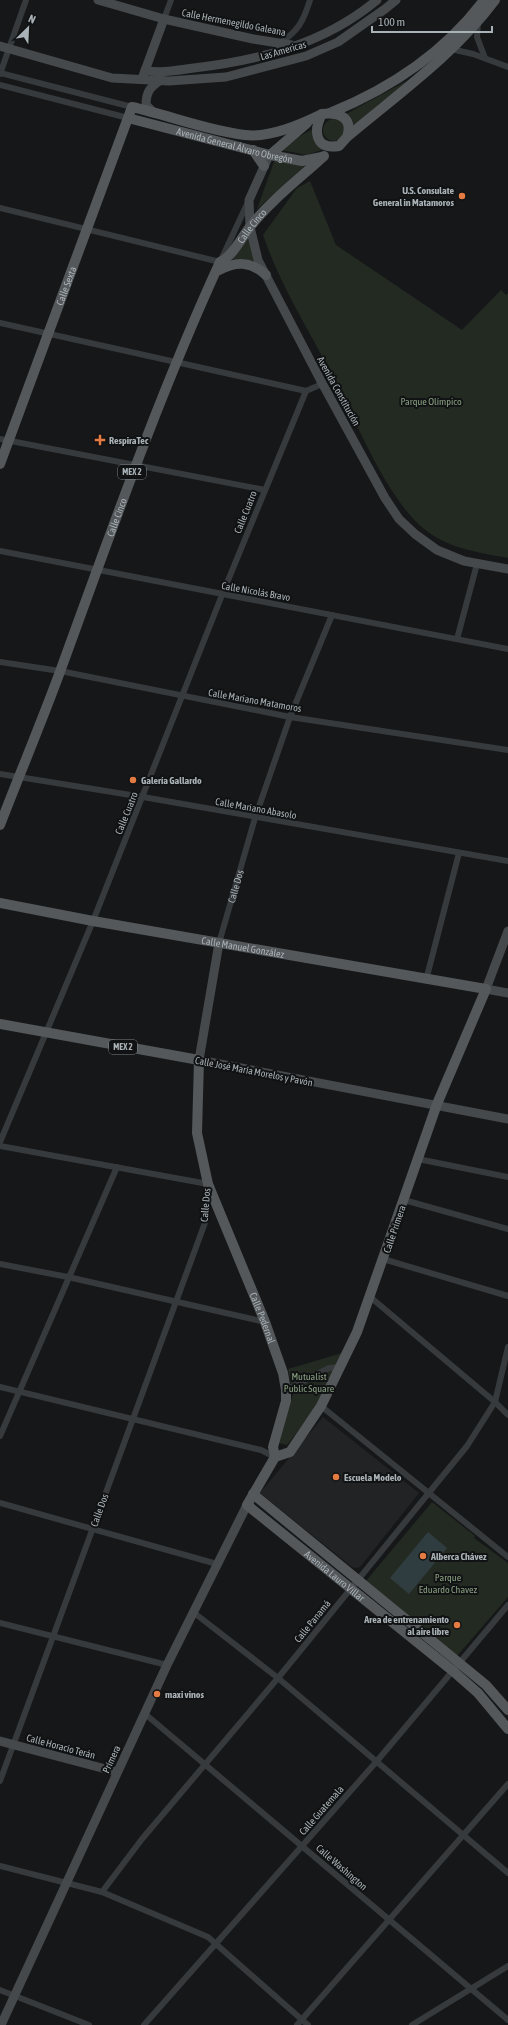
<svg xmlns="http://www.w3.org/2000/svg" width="508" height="2025" viewBox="0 0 508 2025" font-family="'Asap Condensed',sans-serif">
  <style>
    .built { fill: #222325 }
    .green { fill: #232a22 }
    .water { fill: #303d40 }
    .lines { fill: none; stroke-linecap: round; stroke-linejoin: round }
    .street { stroke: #373a3d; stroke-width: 6 }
    .secondary { stroke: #46494c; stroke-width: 9 }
    .primary { stroke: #54585b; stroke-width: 10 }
    .poi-dot { fill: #e47b42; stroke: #111213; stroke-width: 1.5 }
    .labels { text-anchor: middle; stroke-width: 4; stroke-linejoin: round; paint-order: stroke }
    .shield { fill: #111213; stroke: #7b8286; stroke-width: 1 }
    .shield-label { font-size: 9px; font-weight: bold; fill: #a9b2b7 }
    .street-label { font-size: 10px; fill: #a9b2b7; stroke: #111213 }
    .poi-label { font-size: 10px; font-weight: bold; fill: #a9b2b7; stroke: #111213; text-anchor: start }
    .park-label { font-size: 10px; fill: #89a082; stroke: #111213 }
  </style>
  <rect width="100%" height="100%" fill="#161718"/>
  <polygon class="built" points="323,1417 419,1493 360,1567 356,1568 352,1567 260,1493"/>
  <g class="green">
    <polygon points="412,78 355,126 351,117 346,114"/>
    <circle cx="334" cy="130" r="11"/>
    <polygon points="313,129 325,149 306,155 282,150 300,136"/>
    <polygon points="275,159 308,163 257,209"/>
    <path d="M310 181 336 245 462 330 501 290 506 295 508 293V558C481 553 451 549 428 532 389 504 358 425 335 381 310 331 281 288 263 235L297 188Z"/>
    <polygon points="248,234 255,262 230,259"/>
    <polygon points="342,1353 317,1406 287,1445 279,1443 293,1394 288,1369"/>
    <polygon points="432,1502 475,1536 474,1538 508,1563 508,1597 457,1656 366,1581"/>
  </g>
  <polygon class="water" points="428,1532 447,1548 409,1594 390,1578"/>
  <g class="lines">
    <g class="street">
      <polyline points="164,19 171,0"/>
      <polyline points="478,21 477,37 485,58"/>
      <path d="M279 44C299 30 303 22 310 0"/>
      <polyline points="451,49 473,54 508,67"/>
      <polyline points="0,73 132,107"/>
      <polyline points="0,74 26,0"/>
      <polyline points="0,85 128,118"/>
      <polyline points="0,208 220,262 248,202"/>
      <polyline points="0,323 306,391 322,384"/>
      <polyline points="0,439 265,490"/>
      <polyline points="0,551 508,649"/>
      <polyline points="457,639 477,564"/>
      <polyline points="0,662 60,671 290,717 508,750"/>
      <polyline points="0,774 143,797 508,861"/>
      <path id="s1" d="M219 943 255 818 290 717 332 615"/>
      <polyline points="426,980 459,853"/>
      <polyline points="0,1142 93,921 222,595 306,391"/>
      <polyline points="0,1146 208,1184 206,1220 0,1781"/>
      <polyline points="418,1159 508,1177"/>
      <polyline points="404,1200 508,1229"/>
      <polyline points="383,1259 508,1296"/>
      <polyline points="0,1264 68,1277 265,1322"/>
      <polyline points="369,1296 495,1402 508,1415"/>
      <polyline points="0,1387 261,1450 275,1457"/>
      <polyline points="286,1390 329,1368 341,1367"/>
      <polyline points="321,1406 508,1557"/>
      <polyline points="0,1436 117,1167"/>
      <polyline points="0,1503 217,1564"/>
      <polyline points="193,1612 278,1678 508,1873"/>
      <polyline points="0,1623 167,1665"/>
      <polyline points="144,1713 508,2020"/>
      <polyline points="0,1866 102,1892 208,1937 308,2025"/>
      <polyline points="102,1892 142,1839 278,1678 467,1446 495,1402 508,1347"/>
      <polyline points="0,1990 89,2025"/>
      <polyline points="144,2025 377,1761 508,1605"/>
      <polyline points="297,2025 508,1784"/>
      <polyline points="412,2025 508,1966"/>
    </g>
    <g class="secondary">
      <polyline points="98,0 164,19 253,39 291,45"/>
      <polyline points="0,46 112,78 169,81 226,77 306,56 338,42 385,9 396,0"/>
      <path d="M145 70C161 74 178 70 194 68 261 60 324 44 377 0"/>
      <polyline points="143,76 164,19"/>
      <path d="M153 112 146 105C146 92 150 87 161 80"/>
      <polyline points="267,160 249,200 250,227 258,260 322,383 385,498 399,519 415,534 437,550 464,561 508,569"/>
      <polyline points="508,931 486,989 508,993"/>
      <polyline points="219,943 199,1060 508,1119"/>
      <polyline points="0,1741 117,1772"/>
      <polyline points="1,2025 167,1665 247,1505"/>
    </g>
    <g class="primary">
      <path d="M330 113C389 89 445 52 484 0"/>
      <path id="s2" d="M128 118 270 155 302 161 322 157"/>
      <path d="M347 137C354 117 338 112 322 114 313 131 315 150 339 146L347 137C398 94 455 54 495 0"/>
      <polyline points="253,150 264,166"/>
      <polyline points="270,155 307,123"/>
      <path d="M219 270C236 261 251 261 266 275"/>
      <path id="s3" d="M0 464 132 107C168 115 209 131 245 135 270 138 300 125 322 114"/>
      <path id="s4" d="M0 825C20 773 42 721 61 669 111 532 159 395 220 262 234 255 240 239 250 227 270 201 299 179 324 156"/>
      <path id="s5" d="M0 903 93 921 486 989 437 1104 357 1332 321 1406 290 1452 275 1457 247 1505 453 1671 478 1693 508 1729"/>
      <path id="s6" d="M0 1024 199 1060 197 1133 208 1184 265 1322 283 1373 286 1390V1401L273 1447 275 1457"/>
      <polyline points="253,1494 486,1685 508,1710"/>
    </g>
  </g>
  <g class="poi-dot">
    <circle cx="462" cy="196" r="4"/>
    <path d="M98 434h4v4h4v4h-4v4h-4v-4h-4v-4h4z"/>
    <circle cx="133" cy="780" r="4"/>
    <circle cx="336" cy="1477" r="4"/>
    <circle cx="423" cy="1556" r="4"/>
    <circle cx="457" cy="1625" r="4"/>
    <circle cx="157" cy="1694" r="4"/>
  </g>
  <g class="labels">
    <g class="shield">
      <rect x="118" y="465" width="28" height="14" rx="3"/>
      <rect x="109" y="1040" width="28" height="14" rx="3"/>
    </g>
    <g class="shield-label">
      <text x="132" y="475">MEX 2</text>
      <text x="123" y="1050">MEX 2</text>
    </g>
    <g class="street-label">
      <text transform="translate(234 22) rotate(11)" y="4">Calle Hermenegildo Galeana</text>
      <text transform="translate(283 50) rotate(-16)" y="4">Las Americas</text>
      <text dy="4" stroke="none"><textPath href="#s2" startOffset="110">Avenida General Álvaro Obregón</textPath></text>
      <text dy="4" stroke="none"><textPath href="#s4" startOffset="653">Calle Cinco</textPath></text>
      <text dy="4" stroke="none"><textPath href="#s3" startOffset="190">Calle Sexta</textPath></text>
      <text transform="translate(339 391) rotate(61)" y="4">Avenida Constitución</text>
      <text transform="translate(245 512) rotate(-68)" y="4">Calle Cuatro</text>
      <text dy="4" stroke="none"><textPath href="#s4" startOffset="329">Calle Cinco</textPath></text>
      <text transform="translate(256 591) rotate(10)" y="4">Calle Nicolás Bravo</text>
      <text transform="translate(255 700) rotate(10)" y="4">Calle Mariano Matamoros</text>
      <text transform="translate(256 808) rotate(10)" y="4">Calle Mariano Abasolo</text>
      <text transform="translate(126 813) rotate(-68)" y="4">Calle Cuatro</text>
      <text dy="4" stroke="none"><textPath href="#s1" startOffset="59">Calle Dos</textPath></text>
      <text dy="4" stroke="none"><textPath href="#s5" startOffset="247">Calle Manuel González</textPath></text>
      <text transform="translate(254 1071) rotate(11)" y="4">Calle José María Morelos y Pavón</text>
      <text transform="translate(205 1205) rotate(-85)" y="4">Calle Dos</text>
      <text transform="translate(394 1229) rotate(-71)" y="4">Calle Primera</text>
      <text dy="4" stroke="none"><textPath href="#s6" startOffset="472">Calle Pedernal</textPath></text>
      <text transform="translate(99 1510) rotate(-70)" y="4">Calle Dos</text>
      <text dy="4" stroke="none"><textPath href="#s5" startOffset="1182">Avenida Lauro Villar</textPath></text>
      <text transform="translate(312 1621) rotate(-51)" y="4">Calle Panamá</text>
      <text transform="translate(61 1746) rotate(15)" y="4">Calle Horacio Terán</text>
      <text transform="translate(111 1759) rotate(-65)" y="4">Primera</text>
      <text transform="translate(321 1810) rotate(-49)" y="4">Calle Guatemala</text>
      <text transform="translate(342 1867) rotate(41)" y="4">Calle Washington</text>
    </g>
    <g class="poi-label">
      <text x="454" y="194" text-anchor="end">U.S. Consulate<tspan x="454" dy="12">General in Matamoros</tspan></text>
      <text x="109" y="444">RespiraTec</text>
      <text x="141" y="784">Galería Gallardo</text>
      <text x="344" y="1481">Escuela Modelo</text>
      <text x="431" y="1560">Alberca Chávez</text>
      <text x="449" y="1623" text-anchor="end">Area de entrenamiento<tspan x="449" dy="12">al aire libre</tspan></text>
      <text x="165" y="1698">maxi vinos</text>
    </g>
    <g class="park-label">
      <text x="431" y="405">Parque Olímpico</text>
      <text x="309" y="1380">Mutualist<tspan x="309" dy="12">Public Square</tspan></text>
      <text x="448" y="1581">Parque<tspan x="448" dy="12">Eduardo Chavez</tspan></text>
    </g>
  </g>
  <g transform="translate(28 28) rotate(24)" stroke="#111213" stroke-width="3" paint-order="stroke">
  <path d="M0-3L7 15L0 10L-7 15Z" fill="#a9b2b7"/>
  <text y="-6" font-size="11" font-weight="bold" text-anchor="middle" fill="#a9b2b7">N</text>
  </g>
  <path d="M372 26v6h120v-6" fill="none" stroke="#a9b2b7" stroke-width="2"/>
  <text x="378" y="26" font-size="12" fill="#a9b2b7" stroke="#111213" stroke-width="3" paint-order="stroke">100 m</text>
</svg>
